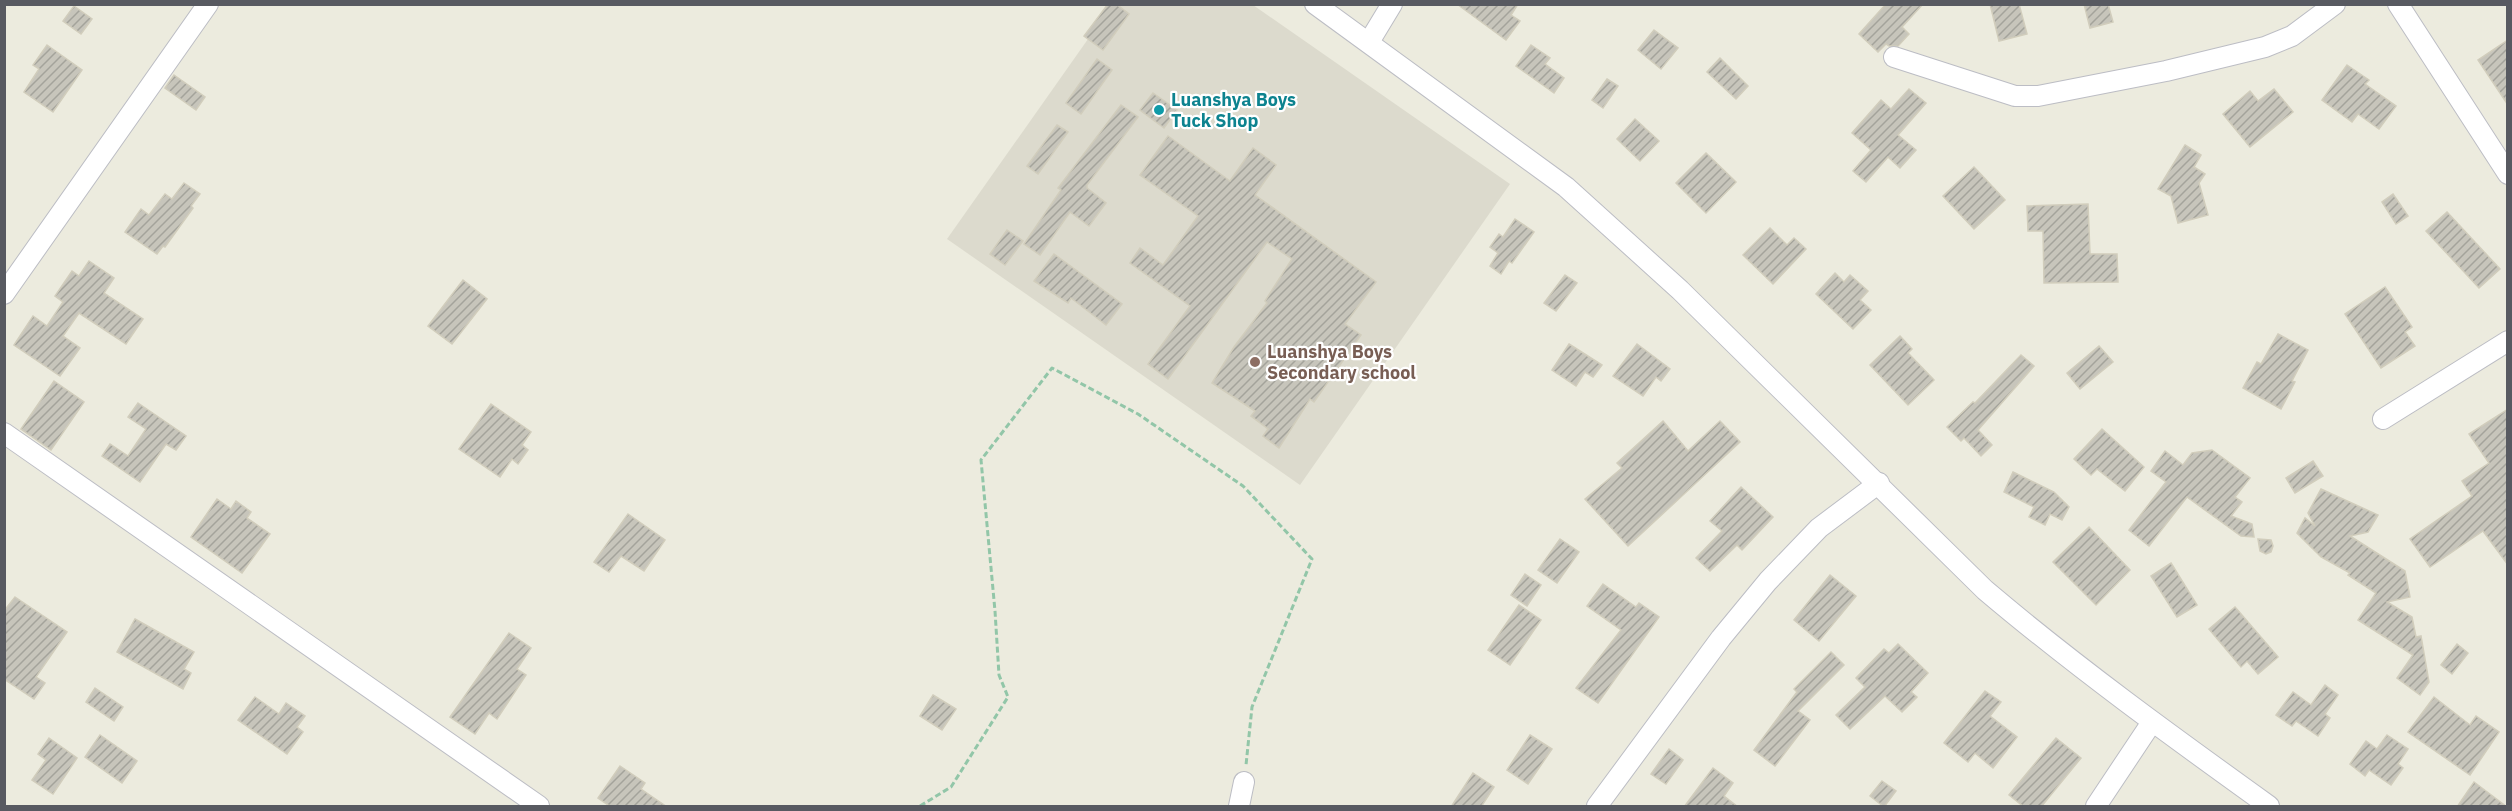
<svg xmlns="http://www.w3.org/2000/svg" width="2512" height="811" viewBox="0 0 2512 811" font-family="'IBM Plex Sans',sans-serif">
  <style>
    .education { fill: #dcdacd }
    .building { fill: url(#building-hatch); stroke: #d1cdbc; stroke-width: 1.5 }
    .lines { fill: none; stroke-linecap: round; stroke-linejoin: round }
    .street-casing { stroke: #bcbdc4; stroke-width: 22 }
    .path { stroke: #92c6a8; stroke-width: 3; stroke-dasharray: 6 3; stroke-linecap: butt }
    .street { stroke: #fff; stroke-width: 20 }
    .culture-dot { fill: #0f9aa8; stroke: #fff; stroke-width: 2 }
    .education-dot { fill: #8d6e63; stroke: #fff; stroke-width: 2 }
    .labels { text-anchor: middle; stroke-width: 4.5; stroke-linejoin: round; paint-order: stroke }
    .culture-label { font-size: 18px; font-weight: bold; fill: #0d838f; stroke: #fff; text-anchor: start }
    .education-label { font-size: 18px; font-weight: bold; fill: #785e54; stroke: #fff; text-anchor: start }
  </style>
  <defs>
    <pattern id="building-hatch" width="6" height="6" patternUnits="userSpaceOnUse" patternTransform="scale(1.5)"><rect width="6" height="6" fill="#c7c5bb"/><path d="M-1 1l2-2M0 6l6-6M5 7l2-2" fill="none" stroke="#a4a39b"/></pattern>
  </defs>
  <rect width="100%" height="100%" fill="#ecebde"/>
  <polygon class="education" points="1112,5 1253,5 1510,184 1300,485 947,239"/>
  <g class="building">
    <polygon points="1108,4 1116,4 1129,14 1103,50 1084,36"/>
    <polygon points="1457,4 1518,4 1511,15 1520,21 1506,40"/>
    <polygon points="1886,4 1923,4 1902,27 1909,34 1898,46 1889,46 1886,44 1878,52 1859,34"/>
    <polygon points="1990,4 2019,4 2027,34 1999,41"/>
    <polygon points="2084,4 2108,4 2113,22 2090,28"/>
    <polygon points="74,6 92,19 81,34 63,21"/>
    <polygon points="1654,30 1678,48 1661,69 1638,50"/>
    <polygon points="2508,40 2508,105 2478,60"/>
    <polygon points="47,45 82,70 53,112 24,92 39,69 33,65"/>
    <polygon points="1531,45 1550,58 1545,64 1564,78 1554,93 1516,66"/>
    <polygon points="1720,58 1748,86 1736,99 1707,72"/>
    <polygon points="1097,59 1112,70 1081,114 1066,103"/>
    <polygon points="2347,65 2369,80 2365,84 2396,106 2379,129 2358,114 2352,122 2322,100"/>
    <polygon points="174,75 205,97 196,110 165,88"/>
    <polygon points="1607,79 1618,86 1603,108 1592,100"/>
    <polygon points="1909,89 1926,103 1898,135 1916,150 1900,168 1888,157 1866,182 1853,171 1871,150 1852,133 1881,100 1891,109"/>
    <polygon points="2274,89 2293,112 2250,147 2223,114 2250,91 2258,101"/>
    <polygon points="1153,93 1177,110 1164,128 1140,110"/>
    <polygon points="1121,105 1138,117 1087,185 1087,188 1106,203 1089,226 1070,212 1040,255 1024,244 1061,190 1058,188"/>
    <polygon points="1635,119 1659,141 1640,161 1617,139"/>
    <polygon points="1057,125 1068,132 1038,174 1027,166"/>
    <polygon points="1168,136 1230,181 1253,148 1276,165 1255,195 1376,282 1345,324 1361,335 1314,402 1310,399 1279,448 1263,436 1268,429 1251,416 1255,411 1212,383 1234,347 1267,303 1265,301 1292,259 1267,242 1168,379 1148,364 1190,306 1130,263 1140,248 1163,265 1198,216 1140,175"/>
    <polygon points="2185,145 2201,155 2194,167 2205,174 2199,183 2208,215 2178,223 2171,196 2158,189"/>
    <polygon points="1706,153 1736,182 1706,213 1676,183"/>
    <polygon points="1974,167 2005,200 1974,229 1943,196"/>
    <polygon points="184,183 200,194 191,206 193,208 165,247 163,246 157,254 125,232 141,209 149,215 165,194 172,199"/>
    <polygon points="2393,194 2408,216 2396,224 2382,202"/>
    <polygon points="2088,204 2090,254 2117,254 2118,282 2044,283 2043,231 2028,231 2027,206"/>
    <polygon points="2447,212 2500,269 2479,288 2426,231"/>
    <polygon points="1515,219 1534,232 1512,263 1509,261 1501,274 1490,266 1498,253 1490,247 1499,234 1503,237"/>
    <polygon points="1770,228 1787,245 1794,238 1806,249 1773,284 1743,255"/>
    <polygon points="1007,230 1023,241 1005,265 990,254"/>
    <polygon points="1054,254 1122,304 1106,325 1071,298 1068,303 1034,281"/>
    <polygon points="89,261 114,278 104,293 143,319 126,344 79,313 63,336 80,348 60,376 14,345 33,316 47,326 63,302 55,296 72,271 79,276"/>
    <polygon points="1835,273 1844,282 1850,275 1868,291 1860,300 1871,310 1853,329 1816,294"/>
    <polygon points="1565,275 1577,283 1556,311 1544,303"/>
    <polygon points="463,280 487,299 452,344 428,326"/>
    <polygon points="2385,287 2412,327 2405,332 2415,346 2381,368 2345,314"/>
    <polygon points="2278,334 2308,350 2292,381 2295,382 2281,409 2243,388 2257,362 2261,364"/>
    <polygon points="1900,336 1912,349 1908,353 1934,380 1908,405 1870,365"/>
    <polygon points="1569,344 1602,365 1593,377 1585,372 1576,386 1552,370"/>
    <polygon points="1637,344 1670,369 1661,381 1656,377 1643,396 1613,376"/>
    <polygon points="2099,346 2113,362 2080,389 2067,373"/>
    <polygon points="2021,355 2034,366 1978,430 1992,445 1981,456 1964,438 1961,441 1947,427 1973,402 1975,403"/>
    <polygon points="54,381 84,402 51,450 21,429"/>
    <polygon points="138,403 186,436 176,450 166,444 140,482 102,456 110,444 128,456 146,429 128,417"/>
    <polygon points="491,404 531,432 522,445 528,450 518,464 512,459 500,477 459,449"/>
    <polygon points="2508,409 2508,565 2483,531 2430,567 2410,539 2472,496 2462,481 2489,463 2469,434"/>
    <polygon points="1663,421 1688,451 1720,421 1740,442 1628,546 1585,499 1622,468 1617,463"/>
    <polygon points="2102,429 2144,467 2125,491 2097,469 2091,475 2074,459"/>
    <polygon points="2212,450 2250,478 2235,497 2242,502 2231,516 2252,524 2254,537 2241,536 2187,497 2149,546 2129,530 2166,482 2151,471 2165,451 2183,465 2192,453"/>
    <polygon points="2313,461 2323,476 2295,493 2286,478"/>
    <polygon points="2013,472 2054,492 2069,507 2062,520 2050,514 2045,525 2029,517 2034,507 2004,492"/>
    <polygon points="1741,487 1773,517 1742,550 1737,545 1710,571 1696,558 1722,531 1710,521"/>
    <polygon points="2321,489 2378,515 2368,532 2350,536 2405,571 2410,597 2387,602 2412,617 2416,637 2421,636 2429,682 2420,695 2397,678 2413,655 2358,620 2376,593 2348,575 2350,573 2321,557 2297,533 2305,518 2315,526 2308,513"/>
    <polygon points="217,499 231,509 236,501 251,512 247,518 270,534 242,573 191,537"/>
    <polygon points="628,514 665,540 644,571 621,556 609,572 594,562"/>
    <polygon points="2089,527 2130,570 2096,605 2053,562"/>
    <polygon points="1560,539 1579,552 1557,583 1538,570"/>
    <polygon points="2258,539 2271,540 2273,546 2271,552 2266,554 2260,551"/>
    <polygon points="2171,563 2197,605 2177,617 2151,576"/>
    <polygon points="1525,574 1541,585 1527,606 1511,595"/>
    <polygon points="1830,575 1856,596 1819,641 1794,620"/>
    <polygon points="1603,584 1636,607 1639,603 1659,617 1598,703 1576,688 1621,630 1587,606"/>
    <polygon points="15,597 67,632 36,677 45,683 34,699 4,679 4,611"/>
    <polygon points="1519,605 1541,620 1510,665 1488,650"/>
    <polygon points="2235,607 2278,657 2258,674 2247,661 2241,667 2209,629"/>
    <polygon points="135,619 194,652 184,669 191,673 183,689 117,652"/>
    <polygon points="509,633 531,648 517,669 526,675 497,719 489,713 475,734 450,717"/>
    <polygon points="1898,644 1928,673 1911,692 1917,697 1902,712 1885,696 1850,729 1836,715 1865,687 1856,678 1884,649 1889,653"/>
    <polygon points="2457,644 2468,653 2452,674 2441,665"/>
    <polygon points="1831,652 1844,665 1798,711 1810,720 1775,766 1754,750 1797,692 1794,689"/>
    <polygon points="2325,685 2338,695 2325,714 2330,718 2318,736 2296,721 2292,726 2276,715 2293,692 2311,705"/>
    <polygon points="95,688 123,707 114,721 86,702"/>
    <polygon points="1985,691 2001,702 1990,716 2017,737 1993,768 1975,753 1968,762 1944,743"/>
    <polygon points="933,695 956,709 942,730 920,716"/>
    <polygon points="255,697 279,714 286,703 305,716 297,727 303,732 287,754 238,720"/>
    <polygon points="2434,697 2470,725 2476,716 2499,732 2470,775 2408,732"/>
    <polygon points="100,735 137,761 122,783 85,757"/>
    <polygon points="1530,735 1552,749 1528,784 1507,770"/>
    <polygon points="2387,735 2408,749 2398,764 2403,768 2391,785 2369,770 2365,776 2350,764 2366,741 2377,749"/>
    <polygon points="49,738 77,758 53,794 32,780 46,760 38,754"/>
    <polygon points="2056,738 2081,758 2041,807 2024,807 2009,795"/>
    <polygon points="1669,749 1683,760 1666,784 1651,774"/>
    <polygon points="620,766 645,783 641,789 667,807 611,807 598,798"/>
    <polygon points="1713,768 1733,783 1724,796 1738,807 1684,807"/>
    <polygon points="1473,773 1494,787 1481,807 1451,807"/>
    <polygon points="1882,781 1896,791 1884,807 1870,796"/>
    <polygon points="2474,782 2507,807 2457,807"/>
  </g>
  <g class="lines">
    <g class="street-casing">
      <g id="street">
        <path d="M1315 4 1566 187 1680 290 1985 590C2076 667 2173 737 2269 806"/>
        <polyline points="2398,4 2508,174"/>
        <polyline points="1369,42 1392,4"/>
        <polyline points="1894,57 2015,96 2038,96 2166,71 2265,47 2292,36 2335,4"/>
        <polyline points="4,294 208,4"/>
        <polyline points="2383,419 2508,341"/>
        <polyline points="4,433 539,806"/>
        <polyline points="1239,806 1244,782"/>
        <polyline points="1597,806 1721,638 1768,581 1819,528 1879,483"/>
        <polyline points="2096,806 2152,722"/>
      </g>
    </g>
    <polyline class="path" points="920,806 951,787 1008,697 999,675 995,611 981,460 1052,368 1138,414 1243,486 1312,559 1252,707 1246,765"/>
    <use href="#street" class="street"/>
  </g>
  <circle class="culture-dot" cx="1159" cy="110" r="6"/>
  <circle class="education-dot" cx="1255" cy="362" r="6"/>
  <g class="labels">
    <g class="culture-label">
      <text x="1171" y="106">Luanshya Boys<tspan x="1171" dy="21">Tuck Shop</tspan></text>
    </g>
    <g class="education-label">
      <text x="1267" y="358">Luanshya Boys<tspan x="1267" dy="21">Secondary school</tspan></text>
    </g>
  </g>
  <rect width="2512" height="811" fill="none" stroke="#585a61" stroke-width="12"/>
</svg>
